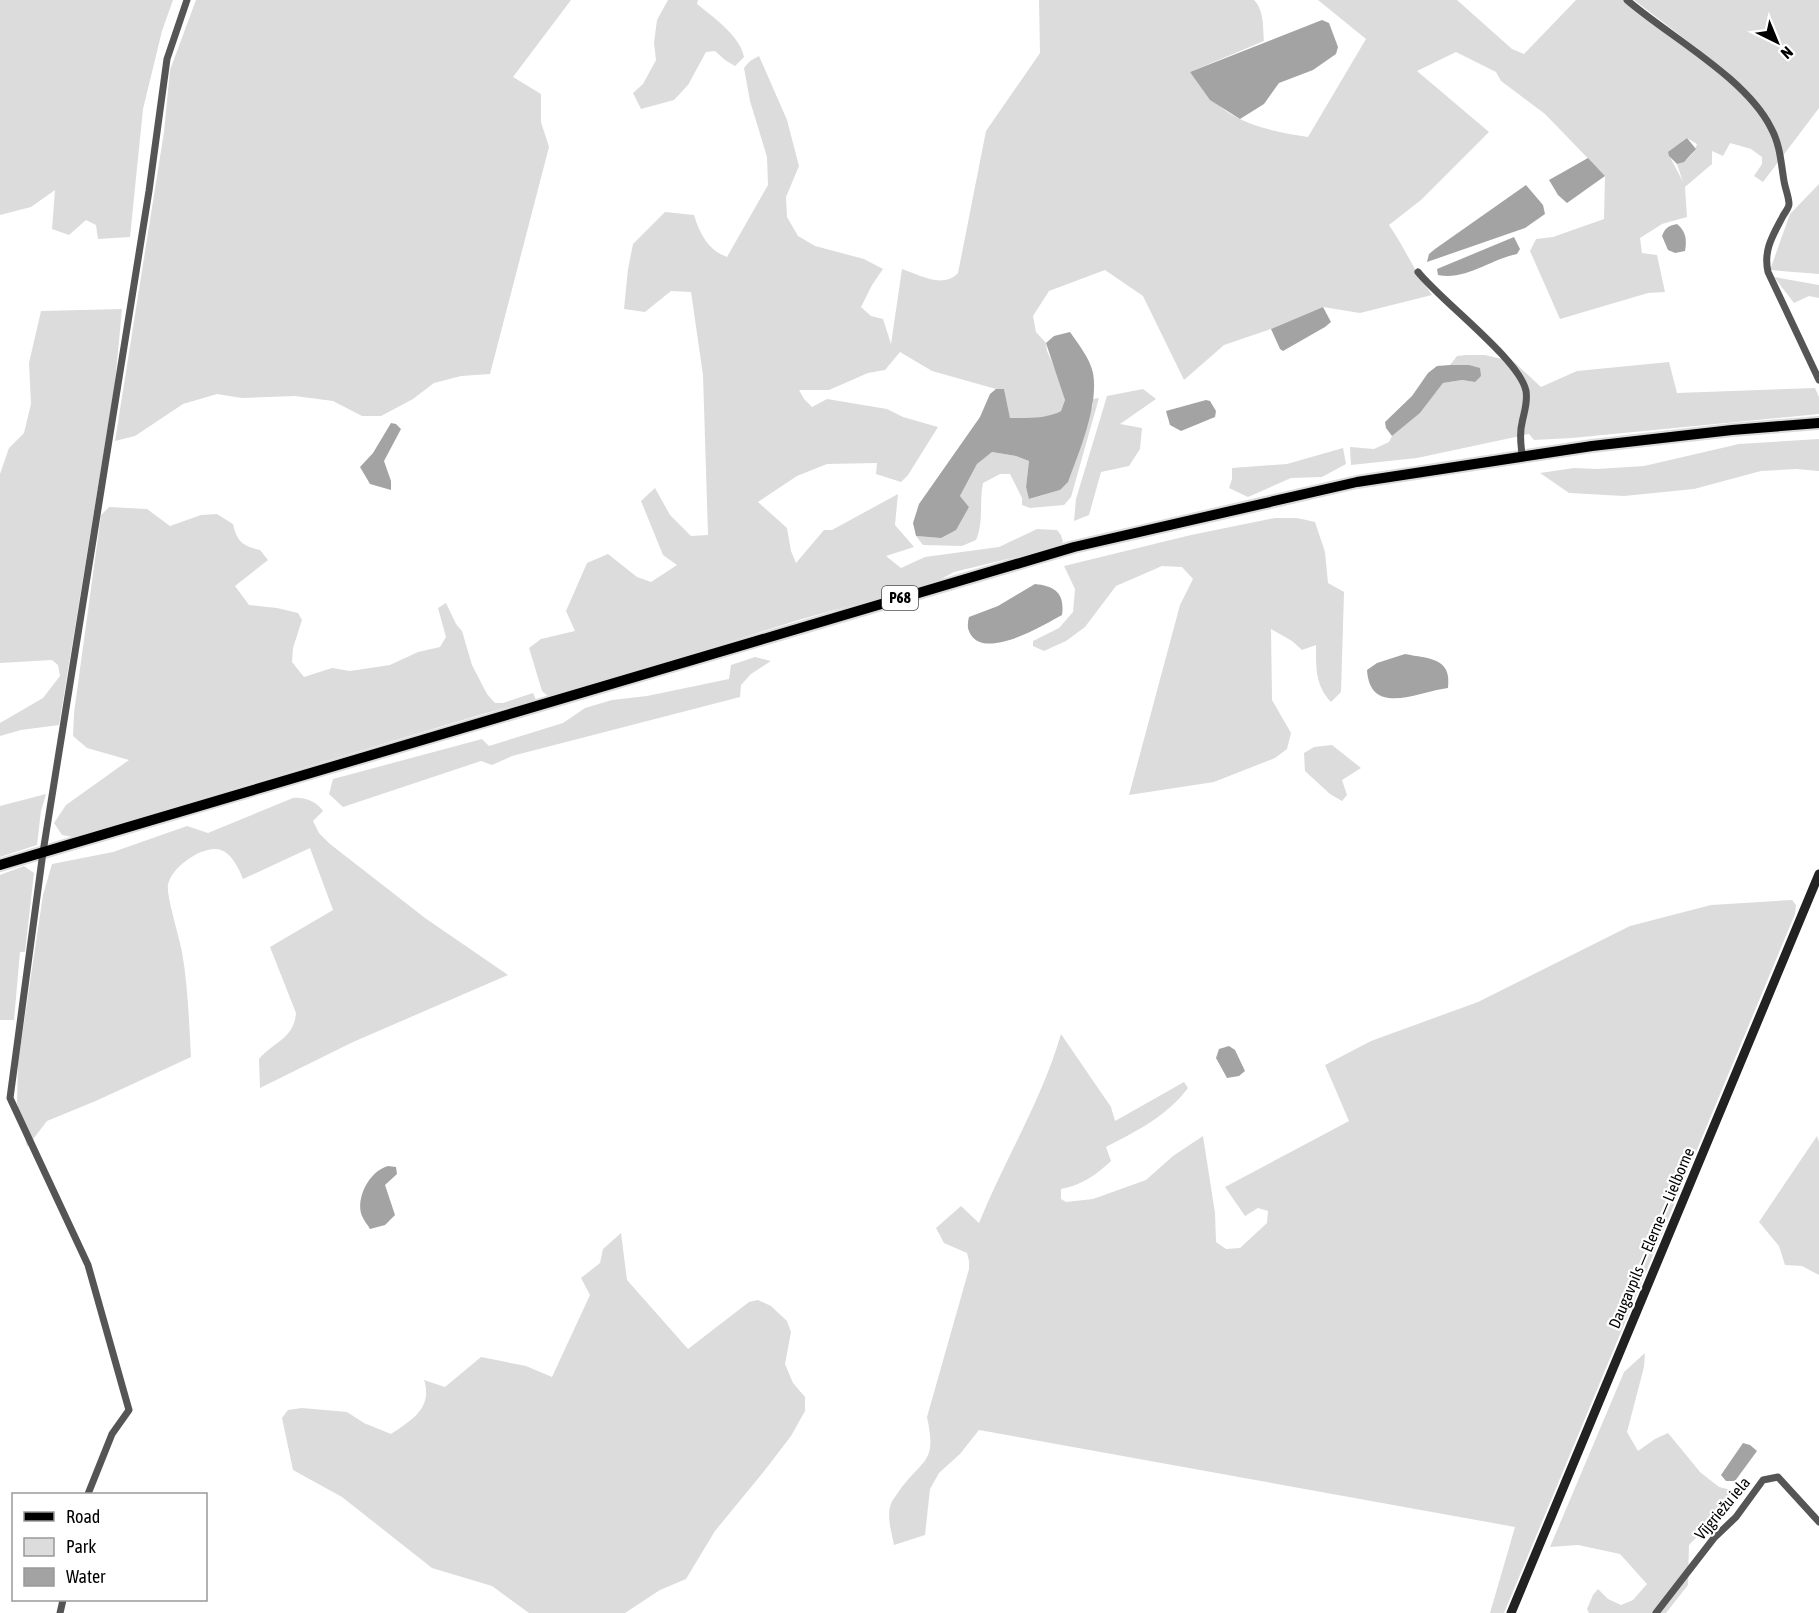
<svg xmlns="http://www.w3.org/2000/svg" width="1819" height="1613" viewBox="0 0 1819 1613" font-family="'Asap Condensed',sans-serif">
  <style>
    .green { fill: #dcdcdc; fill-rule: evenodd }
    .water { fill: #a3a3a3 }
    .lines { fill: none; stroke-linecap: round; stroke-linejoin: round }
    .primary-casing { stroke: #dbdbdb; stroke-width: 14 }
    .minor { stroke: #555; stroke-width: 7 }
    .secondary { stroke: #222; stroke-width: 9 }
    .primary { stroke: #000; stroke-width: 10 }
    .labels { text-anchor: middle; stroke-width: 4.5; stroke-linejoin: round; paint-order: stroke }
    .shield { fill: #fff; stroke: #4c4c4c; stroke-width: 1.5 }
    .shield-label { font-size: 15px; font-weight: bold; fill: #000 }
    .street-label { font-size: 16px; fill: #000; stroke: #fff }
  </style>
  <rect width="100%" height="100%" fill="#fff"/>
  <g class="green">
    <polygon points="0,0 173,0 162,31 143,109 130,237 98,239 96,225 86,220 69,235 52,229 55,190 31,207 0,215"/>
    <polygon points="196,0 571,0 513,77 541,94 541,122 549,147 490,374 461,376 434,383 413,399 381,416 362,416 333,401 295,396 242,398 217,394 183,404 135,436 115,441 164,132 170,70"/>
    <path d="M668 0H698L697 4C712 16 741 37 744 57L735 66 725 60 715 51 706 52 688 85 674 100 641 109 633 93 643 84 656 60 654 43 657 20Z"/>
    <path d="M1039 0H1254C1264 10 1263 27 1264 41L1190 72C1201 84 1213 102 1226 111 1249 127 1281 133 1308 137L1366 39 1318 0H1457L1512 49 1524 54 1576 0H1623L1699 58 1698 49 1634 0H1819V108L1763 182 1754 176 1762 164V157L1751 149 1730 143 1723 156 1712 151V164L1685 187 1687 217 1662 224 1640 238 1642 253 1657 255 1665 292 1648 293 1560 319 1530 251 1536 239 1553 237 1604 219 1605 176 1545 114 1501 81 1496 72 1456 52 1417 71 1489 132 1421 200 1389 225C1405 248 1415 273 1432 295L1360 313 1323 307 1271 329 1224 345 1184 380 1143 296 1105 270 1049 291 1033 316 1036 332 1046 343 1047 351 1057 373 1065 400 1061 411 1053 415 1037 418 1010 419 1004 389H996L932 371 900 352 885 370 868 373 829 390H799L804 399 812 407 827 399 887 409 903 417 938 427 908 475 901 482 876 474 877 463 827 464 797 476 758 502 787 528 791 551 796 563 824 530H832L898 494 895 525 914 547 886 556 901 568 925 557 999 547 1037 529 1057 530 1061 535 1063 542 1058 547 954 572 932 584 802 619 550 698 542 691 529 648 541 639 575 631 566 611 587 563 608 554 637 577 651 582 677 565 663 555 641 501 655 488 670 515 691 536 708 535 703 375 691 292 671 291 645 312 624 309 628 269 633 244 665 212 694 215C700 234 708 250 727 257L768 185 767 157 750 101 744 68 750 61 759 56 787 120 799 166 786 197 787 217 798 236 815 246 864 259 883 269 872 285 861 307 871 316 883 319 891 344 902 269C920 275 943 289 958 273L986 131 1040 53ZM1687 138 1697 144C1695 153 1686 162 1677 164L1683 182 1668 153Z"/>
    <polygon points="1819,184 1819,274 1770,270 1790,214"/>
    <polygon points="1774,277 1819,285 1819,298 1809,296 1794,303"/>
    <polygon points="122,309 115,383 59,725 21,730 0,736 0,723 43,698 60,676 58,665 52,660 0,663 0,474 9,448 24,433 31,404 29,363 41,311"/>
    <polygon points="1466,355 1485,355 1514,362 1541,387 1577,371 1669,362 1677,393 1815,388 1819,397 1819,414 1572,438 1534,440 1529,434 1417,458 1351,465 1350,447 1374,449 1389,442 1392,436 1420,413 1443,383 1462,380 1475,382 1469,365 1450,365 1457,356"/>
    <polygon points="1143,389 1156,399 1120,424 1142,428 1140,449 1129,466 1101,472 1089,515 1074,521 1076,499 1107,396"/>
    <path d="M1099 398 1071 497 1064 505 1030 508 1022 505V498L1010 474H1000L983 483C979 502 984 522 976 540L962 546 923 545 916 536 941 538 969 507 960 496 977 464 992 452 1016 456 1029 461 1026 487 1030 499 1060 490 1093 405V399Z"/>
    <polygon points="1819,439 1819,471 1796,469 1761,471 1694,489 1624,496 1569,493 1540,473 1574,468 1597,469 1644,466 1739,444"/>
    <polygon points="1343,448 1346,464 1322,477 1291,478 1248,497 1229,488 1232,479 1232,468 1287,464"/>
    <path d="M109 507 147 509 170 526 201 515 217 514 233 524C237 542 243 546 260 550L268 560 235 586 249 605 277 608 298 613 302 620 293 648 292 662 304 677 332 668 350 671 390 665 418 652 440 647 446 637 438 608 446 603 456 624 462 631 472 665 487 694 495 703H503L533 693 536 700 483 714 73 837 62 835 54 823 66 805 129 760 87 748 73 736 74 713 101 515Z"/>
    <path d="M1275 518H1297L1315 522 1325 552 1328 583 1344 592 1341 692 1331 702C1315 685 1316 667 1316 645L1302 650 1292 641 1271 629 1272 700 1291 733 1287 749 1275 758 1214 782 1129 795 1180 605 1193 579 1182 567 1162 566 1116 586 1085 627 1066 641 1044 651 1033 646V641L1059 628 1073 612 1075 589 1064 566 1191 535Z"/>
    <polygon points="755,657 771,661 751,674 741,685 740,697 512,756 492,765 481,761 343,807 329,794 333,779 482,739 489,746 563,723 585,708 612,700 647,696 729,679 731,665"/>
    <polygon points="1332,745 1361,768 1342,780 1347,795 1342,801 1330,794 1305,771 1304,753 1314,747"/>
    <polygon points="46,794 41,811 37,845 0,857 0,806"/>
    <path d="M293 798C304 797 316 801 323 811L313 821 319 833 330 844 425 918 508 975 353 1042 260 1088 259 1059C273 1042 294 1039 296 1013L270 947 333 910 310 848 243 879C239 869 232 854 221 850 204 844 171 867 168 885 166 895 180 939 182 952 188 986 189 1022 191 1057L98 1100 47 1121 27 1147 17 1103 18 1063 43 895 52 864 113 852 187 826 208 833Z"/>
    <polygon points="24,866 34,873 25,952 20,952 14,1020 0,1020 0,875"/>
    <path d="M1792 900 1796 905 1795 914 1504 1613H1490L1515 1527 979 1430 960 1454 939 1473 930 1489 925 1535 894 1545C892 1534 887 1519 890 1507 891 1501 896 1496 899 1491 924 1457 937 1464 927 1417L969 1269V1261L967 1253 944 1243 936 1228 961 1206 979 1223C1005 1159 1042 1100 1061 1034L1111 1107 1115 1121 1184 1082 1188 1088C1167 1116 1137 1131 1106 1147L1111 1161C1096 1175 1082 1185 1061 1189V1199L1066 1202 1093 1199 1146 1180 1173 1156 1203 1136 1215 1213 1216 1242 1226 1249 1240 1248 1267 1223 1268 1211 1258 1208 1245 1216 1225 1187 1349 1121 1325 1065 1371 1041 1478 1002 1630 926 1711 905Z"/>
    <polygon points="1817,1136 1819,1142 1819,1275 1802,1266 1785,1265 1779,1246 1759,1222"/>
    <path d="M621 1233 627 1280 688 1349 749 1302 758 1300 771 1306 787 1321 791 1332 785 1364 793 1383 805 1397V1411L791 1436 765 1470 715 1531 686 1579 660 1590 625 1613H529L492 1586 432 1568 342 1497 293 1470 282 1418 288 1410 302 1408 347 1412 364 1423 391 1434C412 1420 433 1408 424 1380L445 1387 481 1357 526 1366 552 1377 590 1295 581 1278 600 1263 603 1249Z"/>
    <polygon points="1645,1353 1644,1367 1627,1432 1638,1451 1655,1439 1668,1433 1700,1472 1719,1487 1740,1492 1689,1545 1688,1585 1666,1613 1589,1613 1587,1609 1593,1595 1598,1589 1608,1599 1621,1605 1633,1600 1647,1584 1620,1554 1578,1545 1550,1547 1624,1372"/>
  </g>
  <g class="water">
    <polygon points="1322,20 1329,23 1338,47 1336,54 1313,70 1279,83 1264,104 1240,119 1210,100 1190,72"/>
    <polygon points="1687,138 1696,149 1684,162 1677,164 1669,156 1668,152"/>
    <polygon points="1588,158 1605,176 1567,203 1558,195 1549,180"/>
    <polygon points="1526,185 1543,205 1545,214 1525,228 1427,262 1429,254 1435,249"/>
    <path d="M1677 224C1686 231 1687 240 1685 251L1675 253 1668 250 1662 236C1665 228 1668 226 1677 224Z"/>
    <path d="M1514 237 1520 249 1517 254C1491 259 1465 281 1438 275L1437 269Z"/>
    <polygon points="1323,307 1331,322 1325,327 1283,351 1280,349 1271,329"/>
    <path d="M1070 332C1078 344 1090 358 1093 373 1099 405 1079 452 1068 482L1060 490 1029 499 1026 487 1029 461 1016 456 992 452 977 464 960 496 969 507 956 530 941 538 916 536 913 523 919 504 980 417 990 394 996 389H1004L1010 418C1027 418 1046 419 1061 411L1065 400 1046 343 1054 336Z"/>
    <polygon points="1450,365 1469,365 1480,368 1481,376 1475,382 1462,380 1443,383 1420,413 1392,436 1386,428 1385,422 1412,396 1428,373 1437,366"/>
    <polygon points="1206,400 1210,401 1216,411 1215,417 1181,431 1170,425 1166,411"/>
    <polygon points="391,423 396,424 401,429 384,461 391,481 391,490 370,484 360,467 373,453"/>
    <path d="M1035 584C1055 586 1065 593 1062 615 1044 625 981 663 969 631 967 627 968 621 969 617L998 606Z"/>
    <path d="M1405 654C1429 659 1452 657 1448 688 1420 691 1370 718 1367 670L1377 663Z"/>
    <polygon points="1229,1046 1235,1050 1245,1071 1239,1076 1227,1078 1216,1058 1219,1049"/>
    <path d="M388 1166 396 1167 397 1174 385 1185 395 1215 385 1225 370 1229C368 1225 364 1221 362 1216 355 1199 369 1171 388 1166Z"/>
    <polygon points="1743,1443 1750,1445 1757,1451 1735,1481 1726,1481 1721,1475"/>
  </g>
  <g class="lines">
    <g class="primary-casing">
      <polyline id="primary" points="0,865 1074,547 1357,482 1592,446 1732,430 1819,423"/>
    </g>
    <g class="minor">
      <path d="M1627 0C1670 37 1746 78 1771 128 1780 144 1781 163 1784 181 1785 188 1789 197 1789 204 1789 208 1785 212 1783 216 1773 235 1763 250 1768 272L1819 380"/>
      <path d="M1418 272C1441 301 1520 360 1526 391 1528 403 1524 412 1522 423 1519 434 1521 444 1522 455"/>
      <polyline points="88,1494 112,1434 129,1410 88,1265 10,1098 43,852 149,191 167,59 187,0"/>
      <polyline points="60,1613 63,1600"/>
      <polyline points="1656,1613 1714,1538 1736,1517 1763,1480 1778,1477 1819,1522"/>
    </g>
    <polyline class="secondary" points="1511,1613 1819,874"/>
    <use href="#primary" class="primary"/>
  </g>
  <g class="labels">
    <rect class="shield" x="882" y="586" width="36" height="24" rx="4.5"/>
    <g class="shield-label">
      <text x="900" y="603">P68</text>
    </g>
    <g class="street-label">
      <text transform="translate(1651 1238) rotate(-67)" y="6">Daugavpils — Elerne — Lielborne</text>
      <text transform="translate(1722 1508) rotate(-50)" y="6">Vījgriežu iela</text>
    </g>
  </g>
  <rect x="12" y="1493" width="195" height="108" fill="#ffffff" stroke="#999999" stroke-width="1.5"/>
  <rect x="24" y="1512" width="30" height="9" fill="#000000" stroke="#999999" stroke-width="1.5"/>
  <text x="66" y="1523" font-size="18" fill="#000000">Road</text>
  <rect x="24" y="1538" width="30" height="18" fill="#dcdcdc" stroke="#999999" stroke-width="1.5"/>
  <text x="66" y="1553" font-size="18" fill="#000000">Park</text>
  <rect x="24" y="1568" width="30" height="18" fill="#a3a3a3" stroke="#999999" stroke-width="1.5"/>
  <text x="66" y="1583" font-size="18" fill="#000000">Water</text>
  <g transform="translate(1777 42) rotate(137)" stroke="#ffffff" stroke-width="4.5" paint-order="stroke">
  <path d="M0-4.5L10 22L0 15L-10 22Z" fill="#000000"/>
  <text y="-9" font-size="16" font-weight="bold" text-anchor="middle" fill="#000000">N</text>
  </g>
</svg>
